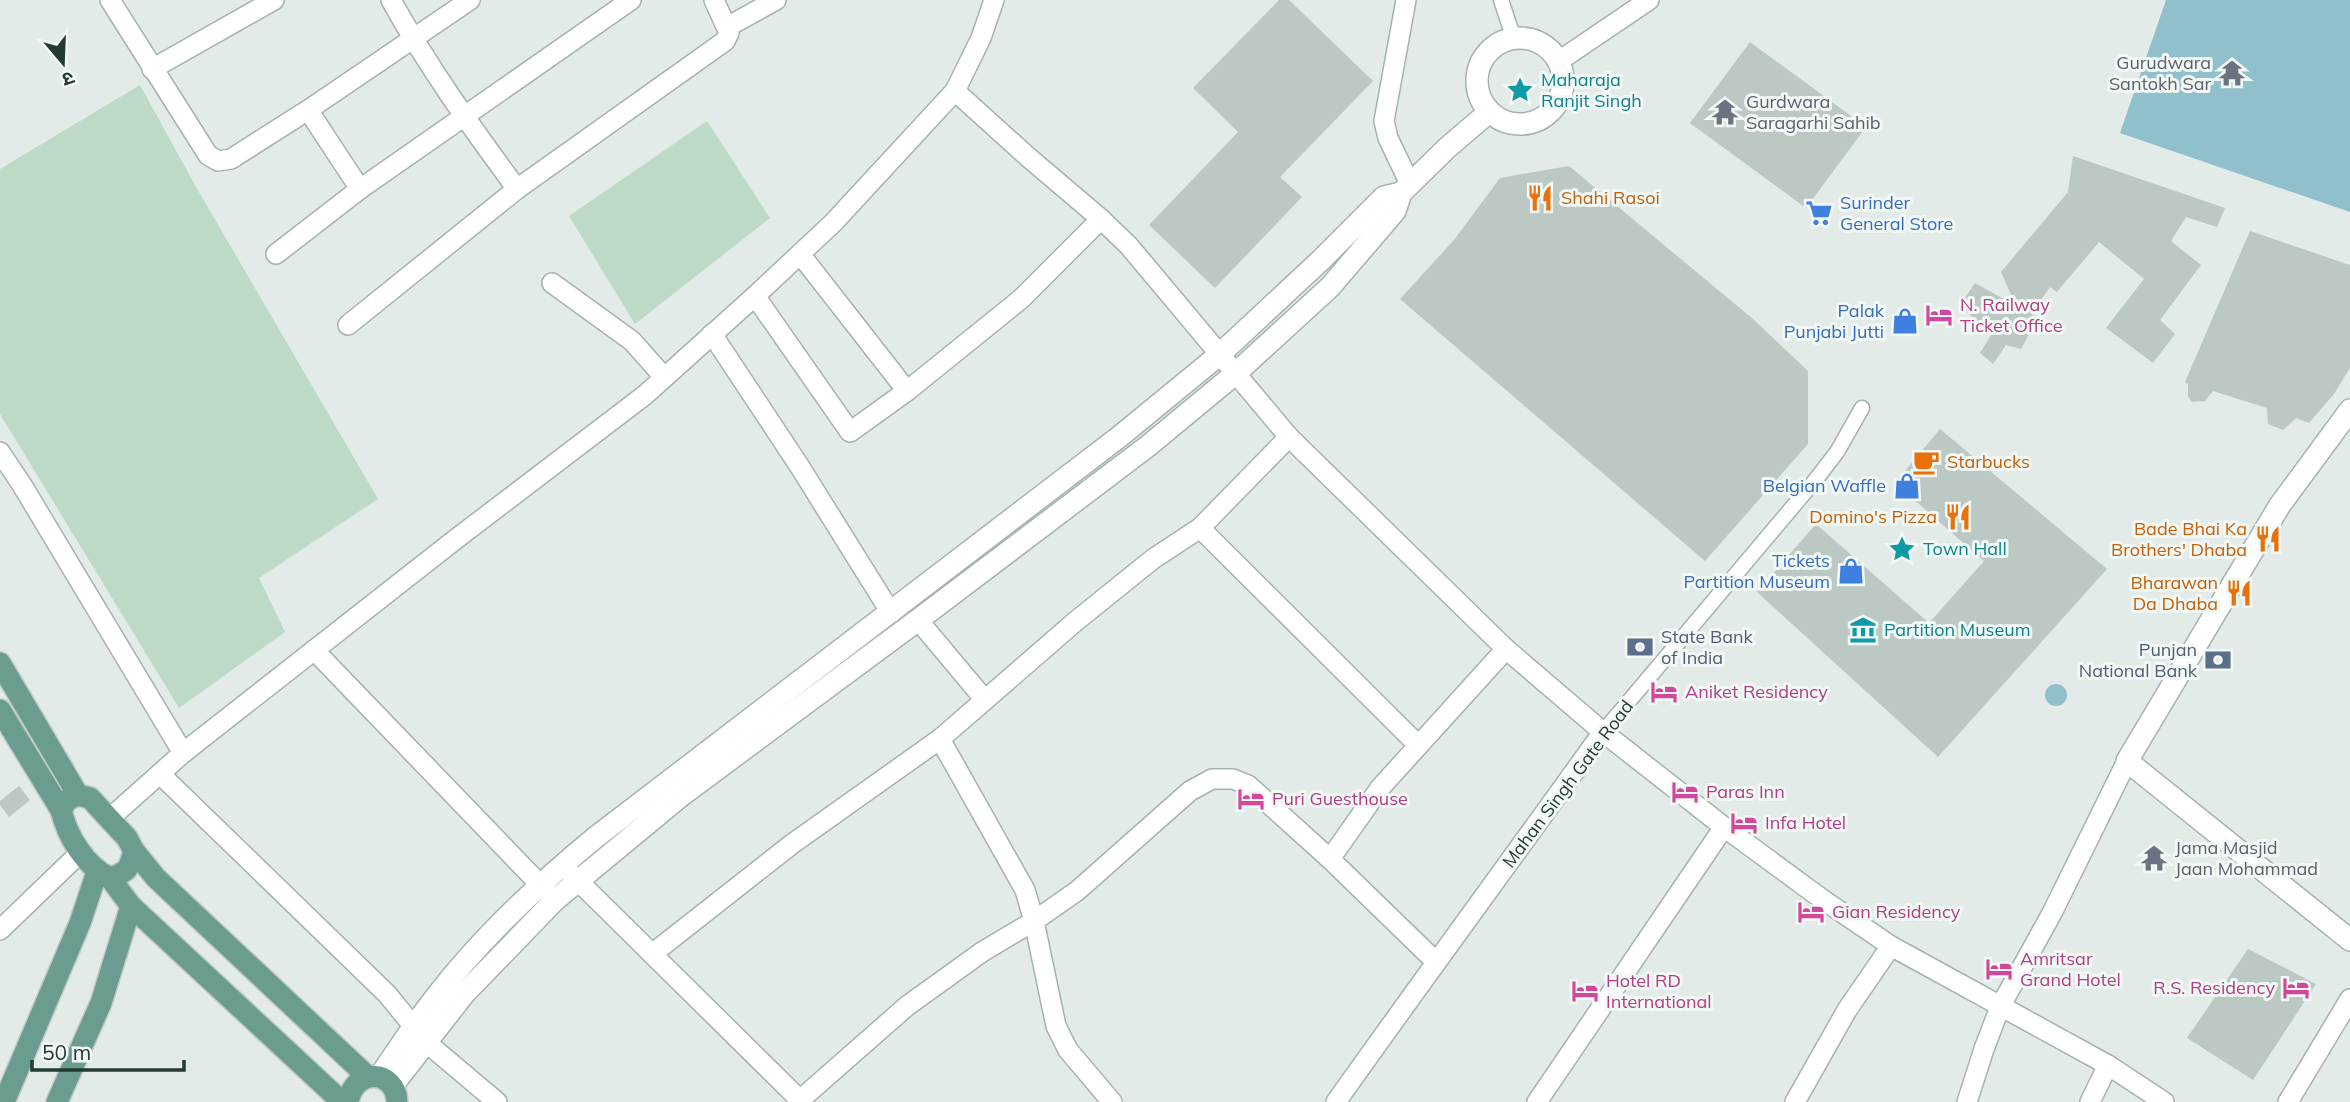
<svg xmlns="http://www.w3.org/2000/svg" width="2350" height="1102" viewBox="0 0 2350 1102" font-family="Mulish,'Noto Sans Devanagari',sans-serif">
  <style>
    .green { fill: #bddac6 }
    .water { fill: #90c0cb }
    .building { fill: #bbc8c3 }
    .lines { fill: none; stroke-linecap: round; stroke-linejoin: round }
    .pedestrian-casing { stroke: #a5b2ae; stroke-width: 17 }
    .minor-casing { stroke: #a5b2ae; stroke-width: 22 }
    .tertiary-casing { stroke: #a5b2ae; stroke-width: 24 }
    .primary-casing { stroke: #c2c8c6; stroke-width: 24 }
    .pedestrian { stroke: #fff; stroke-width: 14 }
    .minor { stroke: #fff; stroke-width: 19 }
    .tertiary { stroke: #fff; stroke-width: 21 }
    .primary { stroke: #6b9c90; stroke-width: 21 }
    .labels { text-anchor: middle; stroke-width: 6; stroke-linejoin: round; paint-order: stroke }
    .worship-label { font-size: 18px; fill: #5b616d; stroke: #f2f8f5; text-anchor: start }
    .culture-label { font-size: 18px; fill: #0d838f; stroke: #f2f8f5; text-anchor: start }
    .food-label { font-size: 18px; fill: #c56008; stroke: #f2f8f5; text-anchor: end }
    .shop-label { font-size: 18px; fill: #366cbe; stroke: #f2f8f5; text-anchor: end }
    .hotel-label { font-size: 18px; fill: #b23c85; stroke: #f2f8f5; text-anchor: start }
    .service-label { font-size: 18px; fill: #4e5e75; stroke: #f2f8f5; text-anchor: start }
    .street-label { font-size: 18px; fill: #243a35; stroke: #f2f8f5 }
  </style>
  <rect width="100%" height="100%" fill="#e2ebe7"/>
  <g class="green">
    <polygon points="140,85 196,187 378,499 259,578 285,632 179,708 0,414 0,169"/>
    <polygon points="707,121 770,218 635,324 569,216"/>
  </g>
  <g class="water">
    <polygon points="2166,0 2350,0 2350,212 2120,133"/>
    <circle cx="2056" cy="695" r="11"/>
  </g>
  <g class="building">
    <polygon points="1279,0 1289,0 1373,81 1280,177 1302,197 1215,288 1149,225 1238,132 1193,88"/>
    <polygon points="1750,42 1866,127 1806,208 1690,123"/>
    <polygon points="2073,156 2225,208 2217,227 2186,217 2171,241 2201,265 2160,320 2175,334 2153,363 2106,328 2144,279 2099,242 2057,292 2050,287 2031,314 2038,318 2021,349 2006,345 1993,364 1980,353 1991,335 1960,305 1975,283 2016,306 2001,272 2068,192"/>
    <polygon points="1569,166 1753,319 1808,371 1808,444 1705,561 1400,299 1454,240 1500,178"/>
    <polygon points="2250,231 2350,265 2350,368 2334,394 2309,423 2296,418 2283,430 2268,424 2267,408 2213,391 2205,401 2192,402 2188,396 2188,384 2185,382"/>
    <polygon points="1940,429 2107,569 1938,757 1757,592 1816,524 1929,623 1984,561 1895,483"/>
    <polygon points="19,786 30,800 9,817 0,805 0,801"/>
    <polygon points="2248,949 2316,984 2253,1080 2187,1038"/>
  </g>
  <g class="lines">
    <g class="pedestrian-casing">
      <g id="pedestrian">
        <polyline points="1501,0 1514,39"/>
        <polyline points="1603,732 1817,478 1837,452 1862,408"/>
      </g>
    </g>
    <g class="minor-casing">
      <g id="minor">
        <polyline points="110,0 208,155 218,161 231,159 308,110 470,0"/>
        <path d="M391 0C428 67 472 128 517 189L725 41 729 33 714 0"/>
        <polyline points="1406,0 1384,121 1388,138 1410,184"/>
        <polyline points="727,27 776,0"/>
        <polyline points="1559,61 1649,0"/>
        <polyline points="152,69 274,0"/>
        <polyline points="955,91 1028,157 1101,219 1129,246 1289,437 1506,649 1603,732 1724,827 1822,899 1891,946 2108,1065 2164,1102"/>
        <polyline points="308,110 360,189"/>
        <polyline points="276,254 360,189 631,0"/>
        <polyline points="800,254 907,391"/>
        <polyline points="552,283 632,341 664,377"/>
        <polyline points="755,296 850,432 907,391 1021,299 1101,219"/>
        <polyline points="348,325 517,189"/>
        <polyline points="712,334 800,467 891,613"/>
        <polyline points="0,452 22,485 183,753"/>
        <polyline points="1200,528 1417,744"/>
        <polyline points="918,620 985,700"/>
        <polyline points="314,650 552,897"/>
        <polyline points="940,739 1025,890 1034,921 1056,1026 1068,1050 1112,1102"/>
        <polyline points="160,774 387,994 427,1043 497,1102"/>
        <polyline points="109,819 183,753 456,539 645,395 755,296 833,223 955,91 981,38 994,0"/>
        <polyline points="1330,859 1380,788 1506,649"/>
        <polyline points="562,865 802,1102"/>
        <polyline points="0,930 81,852"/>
        <polyline points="652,954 792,844 940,739 1076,621 1153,559 1200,528 1289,437"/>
        <polyline points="800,1100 907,1006 982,952 1034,921 1077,891 1190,791 1212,779 1233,779 1248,785 1330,859 1435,961"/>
        <path d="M1336 1102C1424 978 1514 856 1603 732"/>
        <polyline points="1537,1102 1724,827"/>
        <polyline points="1795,1102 1847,1010 1891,946"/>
        <polyline points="1967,1102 1984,1049 2000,1007 2052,913 2127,761"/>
        <polyline points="2090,1102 2108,1065"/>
        <polyline points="2288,1102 2350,999"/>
      </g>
    </g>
    <g class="tertiary-casing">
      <g id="tertiary">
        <circle cx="1520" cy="81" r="43"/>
        <polyline points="2350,410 2280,505 2127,761 2350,940"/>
        <path d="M379 1077C396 1053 411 1029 429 1006 476 943 535 887 596 837L1119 437 1219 355 1321 260 1384 197 1401 193"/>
        <polyline points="392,1086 464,994 555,900 682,795 918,620 1148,446 1235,374 1330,287 1395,211 1401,193 1447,148 1489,112"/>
      </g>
    </g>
    <g class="primary-casing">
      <g id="primary">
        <polyline points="0,663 78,795"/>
        <polyline points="0,710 61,810"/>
        <path d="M78 795 90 798 127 838 134 851C129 869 128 872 110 878 85 866 67 836 61 810L67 800Z"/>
        <polyline points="134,851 156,878 368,1077"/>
        <polyline points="110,878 131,906 342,1102"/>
        <polyline points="4,1102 80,923 97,872"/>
        <polyline points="57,1102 101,1003 131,906"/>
        <path d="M348 1102C355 1066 396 1070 397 1102"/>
      </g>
    </g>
    <use href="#pedestrian" class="pedestrian"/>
    <use href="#minor" class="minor"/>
    <use href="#tertiary" class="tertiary"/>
    <use href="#primary" class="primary"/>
  </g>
  <defs>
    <g id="temple-bare" transform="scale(2.1)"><path d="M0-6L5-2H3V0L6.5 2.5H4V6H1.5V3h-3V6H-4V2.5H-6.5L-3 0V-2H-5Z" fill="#6b7280" stroke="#f2f8f5" stroke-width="2.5" paint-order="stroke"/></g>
    <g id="sight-bare" transform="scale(2.1)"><path d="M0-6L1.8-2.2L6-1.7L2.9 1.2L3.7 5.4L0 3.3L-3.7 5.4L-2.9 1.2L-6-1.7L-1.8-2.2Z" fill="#0f9aa8" stroke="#f2f8f5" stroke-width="2.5" paint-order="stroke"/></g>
    <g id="restaurant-bare" transform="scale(2.1)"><path d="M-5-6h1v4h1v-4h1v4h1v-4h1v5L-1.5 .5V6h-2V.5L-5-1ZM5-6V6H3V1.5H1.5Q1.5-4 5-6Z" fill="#e8710a" stroke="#f2f8f5" stroke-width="2.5" paint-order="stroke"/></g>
    <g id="supermarket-bare" transform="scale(2.1)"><path d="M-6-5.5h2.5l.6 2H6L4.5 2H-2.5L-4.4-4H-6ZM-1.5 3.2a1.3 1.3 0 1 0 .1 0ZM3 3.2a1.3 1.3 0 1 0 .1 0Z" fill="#3f7fe0" stroke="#f2f8f5" stroke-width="2.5" paint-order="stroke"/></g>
    <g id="hotel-bare" transform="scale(2.1)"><path d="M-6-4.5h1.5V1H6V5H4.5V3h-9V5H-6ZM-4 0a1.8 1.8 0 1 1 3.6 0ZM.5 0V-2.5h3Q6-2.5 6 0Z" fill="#d1479c" stroke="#f2f8f5" stroke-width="2.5" paint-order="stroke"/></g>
    <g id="shop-bare" transform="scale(2.1)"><path d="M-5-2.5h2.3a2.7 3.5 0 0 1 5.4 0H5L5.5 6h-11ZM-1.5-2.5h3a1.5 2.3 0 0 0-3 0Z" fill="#3f7fe0" stroke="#f2f8f5" stroke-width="2.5" paint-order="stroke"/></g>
    <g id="cafe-bare" transform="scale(2.1)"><path d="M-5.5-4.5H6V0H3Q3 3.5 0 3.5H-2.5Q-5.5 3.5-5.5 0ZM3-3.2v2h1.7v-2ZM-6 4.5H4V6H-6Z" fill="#e8710a" stroke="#f2f8f5" stroke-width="2.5" paint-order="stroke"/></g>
    <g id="museum-bare" transform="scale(2.1)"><path d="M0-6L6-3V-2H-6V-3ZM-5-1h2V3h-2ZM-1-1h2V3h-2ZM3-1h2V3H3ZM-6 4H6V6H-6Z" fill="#0f9aa8" stroke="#f2f8f5" stroke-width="2.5" paint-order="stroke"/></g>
    <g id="bank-bare" transform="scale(2.1)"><path d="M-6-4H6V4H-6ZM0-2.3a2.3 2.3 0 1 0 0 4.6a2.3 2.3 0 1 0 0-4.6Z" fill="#5c6f8a" stroke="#f2f8f5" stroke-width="2.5" paint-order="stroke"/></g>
  </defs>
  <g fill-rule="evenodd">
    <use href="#temple-bare" x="2232" y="73"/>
    <use href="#sight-bare" x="1520" y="90"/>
    <use href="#temple-bare" x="1725" y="112"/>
    <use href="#restaurant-bare" x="1540" y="198"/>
    <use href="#supermarket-bare" x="1819" y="213"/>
    <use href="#hotel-bare" x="1939" y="315"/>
    <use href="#shop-bare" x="1905" y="321"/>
    <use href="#cafe-bare" x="1926" y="462"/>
    <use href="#shop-bare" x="1907" y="486"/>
    <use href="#restaurant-bare" x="1958" y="517"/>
    <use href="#restaurant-bare" x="2268" y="539"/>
    <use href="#sight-bare" x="1902" y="549"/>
    <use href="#shop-bare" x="1851" y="571"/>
    <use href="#restaurant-bare" x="2239" y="593"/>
    <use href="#museum-bare" x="1863" y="630"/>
    <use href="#bank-bare" x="1640" y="647"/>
    <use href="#bank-bare" x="2218" y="660"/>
    <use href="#hotel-bare" x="1664" y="692"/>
    <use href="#hotel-bare" x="1685" y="792"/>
    <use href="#hotel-bare" x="1251" y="799"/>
    <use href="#hotel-bare" x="1744" y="823"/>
    <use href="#temple-bare" x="2154" y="858"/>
    <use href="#hotel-bare" x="1811" y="912"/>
    <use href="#hotel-bare" x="1999" y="969"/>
    <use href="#hotel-bare" x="2296" y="988"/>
    <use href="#hotel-bare" x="1585" y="991"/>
  </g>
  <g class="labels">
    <g class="worship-label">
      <text x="2211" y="69" text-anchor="end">Gurudwara<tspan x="2211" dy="21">Santokh Sar</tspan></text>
      <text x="1746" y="108">Gurdwara<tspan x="1746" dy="21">Saragarhi Sahib</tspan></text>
      <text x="2175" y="854">Jama Masjid<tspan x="2175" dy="21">Jaan Mohammad</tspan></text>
    </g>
    <g class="culture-label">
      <text x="1541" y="86">Maharaja<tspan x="1541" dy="21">Ranjit Singh</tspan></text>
      <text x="1923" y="555">Town Hall</text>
      <text x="1884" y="636">Partition Museum</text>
    </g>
    <g class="food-label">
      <text x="1561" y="204" text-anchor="start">Shahi Rasoi</text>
      <text x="1947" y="468" text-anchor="start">Starbucks</text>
      <text x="1937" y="523">Domino's Pizza</text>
      <text x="2247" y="535">Bade Bhai Ka<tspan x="2247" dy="21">Brothers' Dhaba</tspan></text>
      <text x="2218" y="589">Bharawan<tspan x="2218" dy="21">Da Dhaba</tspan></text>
    </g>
    <g class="shop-label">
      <text x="1840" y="209" text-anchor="start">Surinder<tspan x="1840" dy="21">General Store</tspan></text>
      <text x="1884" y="317">Palak<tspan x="1884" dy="21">Punjabi Jutti</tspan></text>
      <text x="1886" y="492">Belgian Waffle</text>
      <text x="1830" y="567">Tickets<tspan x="1830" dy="21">Partition Museum</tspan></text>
    </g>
    <g class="hotel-label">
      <text x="1960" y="311">N. Railway<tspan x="1960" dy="21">Ticket Office</tspan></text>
      <text x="1685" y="698">Aniket Residency</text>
      <text x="1706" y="798">Paras Inn</text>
      <text x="1272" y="805">Puri Guesthouse</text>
      <text x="1765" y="829">Infa Hotel</text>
      <text x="1832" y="918">Gian Residency</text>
      <text x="2020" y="965">Amritsar<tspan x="2020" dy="21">Grand Hotel</tspan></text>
      <text x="1606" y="987">Hotel RD<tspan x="1606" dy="21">International</tspan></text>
      <text x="2275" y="994" text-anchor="end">R.S. Residency</text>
    </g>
    <g class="service-label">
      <text x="1661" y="643">State Bank<tspan x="1661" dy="21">of India</tspan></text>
      <text x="2197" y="656" text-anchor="end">Punjan<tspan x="2197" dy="21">National Bank</tspan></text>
    </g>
    <g class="street-label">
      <text transform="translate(1568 784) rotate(-53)" y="6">Mahan Singh Gate Road</text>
    </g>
  </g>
  <g transform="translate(63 63) rotate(161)" stroke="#f2f8f5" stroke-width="5" paint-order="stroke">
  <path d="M0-5L12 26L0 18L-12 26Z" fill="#243a35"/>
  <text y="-10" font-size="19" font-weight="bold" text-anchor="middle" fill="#243a35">उ</text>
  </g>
  <path d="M32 1060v10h152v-10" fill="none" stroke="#243a35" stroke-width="3.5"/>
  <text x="42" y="1060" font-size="21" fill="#243a35" stroke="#f2f8f5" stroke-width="5" paint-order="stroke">50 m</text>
</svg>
